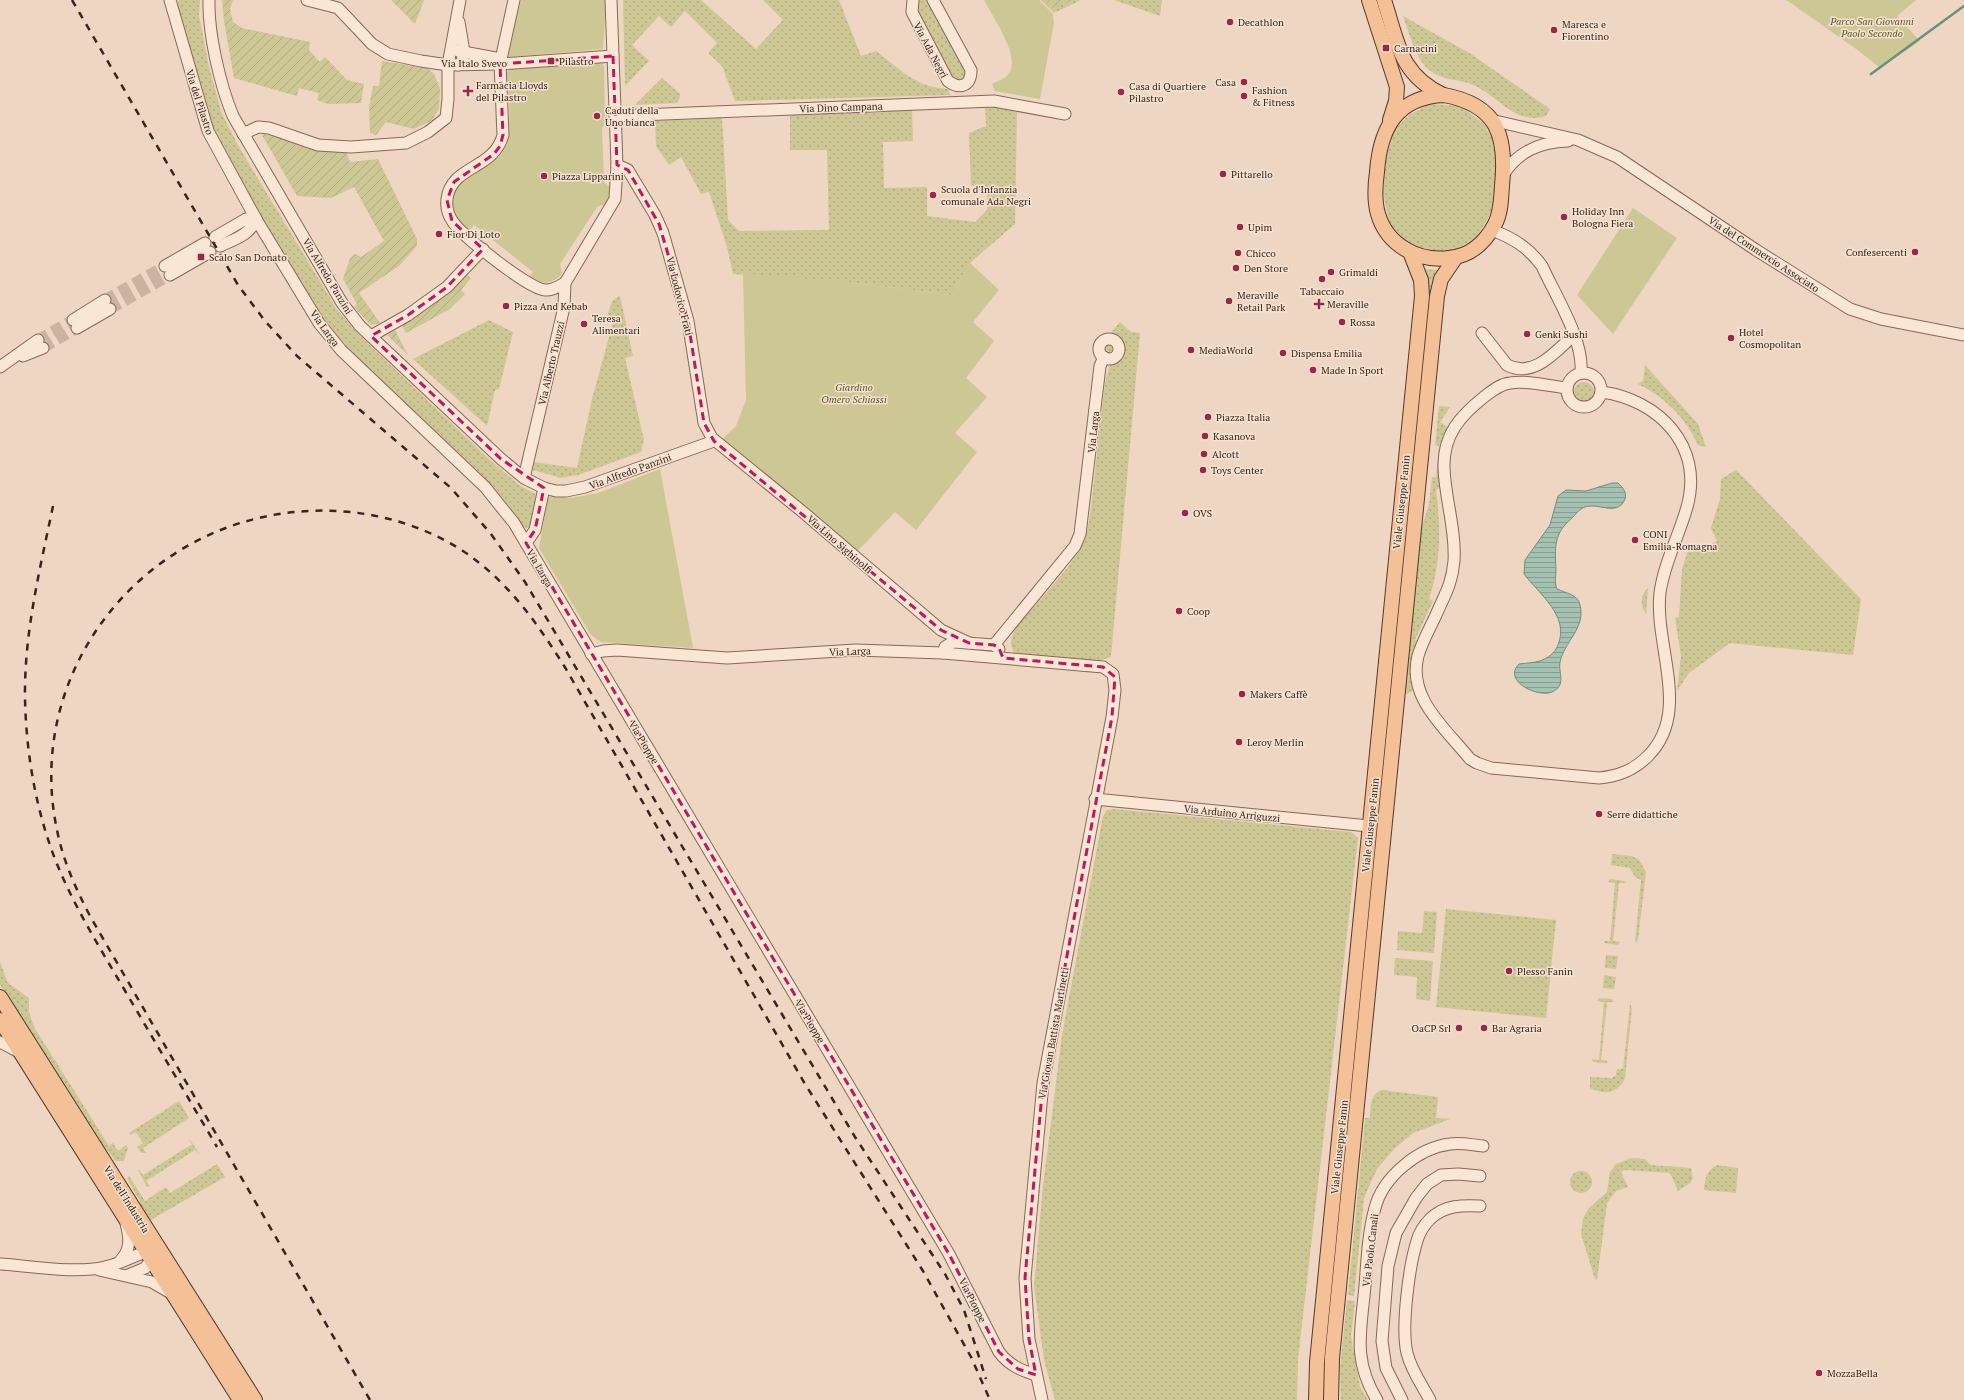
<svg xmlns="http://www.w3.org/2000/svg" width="1964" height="1400" viewBox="0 0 1964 1400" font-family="'PT Serif',serif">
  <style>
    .grass { fill: url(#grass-dots) }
    .park { fill: #cdc695 }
    .garden { fill: url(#garden-furrows) }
    .water { fill: url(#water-rules); stroke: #6b907d }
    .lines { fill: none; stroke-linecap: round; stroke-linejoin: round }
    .stream { stroke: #6b907d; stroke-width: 2.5 }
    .minor-tunnel { stroke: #cbb2a1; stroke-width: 11; stroke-dasharray: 11 5.5; stroke-linecap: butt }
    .minor-casing { stroke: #896658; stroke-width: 13 }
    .major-casing { stroke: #57362d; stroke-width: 16 }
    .minor { stroke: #fae6d5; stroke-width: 11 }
    .major { stroke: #f3c098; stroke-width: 14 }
    .rail { stroke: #39241d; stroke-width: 2.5; stroke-dasharray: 7 7; stroke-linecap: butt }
    .marked { fill: none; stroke: #c2185b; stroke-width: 3; stroke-dasharray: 8 5; stroke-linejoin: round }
    .poi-dot { fill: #9a2745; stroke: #f6e2d1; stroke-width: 1.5 }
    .labels { text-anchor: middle; stroke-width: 3; stroke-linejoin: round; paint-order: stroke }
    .park-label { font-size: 10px; font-style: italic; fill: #565523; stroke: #f6e2d1 }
    .poi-label { font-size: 10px; fill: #39241d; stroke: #f6e2d1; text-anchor: start }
    .street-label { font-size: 10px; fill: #39241d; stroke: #f6e2d1 }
  </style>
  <defs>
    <pattern id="grass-dots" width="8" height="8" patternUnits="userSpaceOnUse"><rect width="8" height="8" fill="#cdc695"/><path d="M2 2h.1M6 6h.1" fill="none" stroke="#b1aa80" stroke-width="1.8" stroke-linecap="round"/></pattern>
    <pattern id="garden-furrows" width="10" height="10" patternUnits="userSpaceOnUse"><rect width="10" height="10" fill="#cdc695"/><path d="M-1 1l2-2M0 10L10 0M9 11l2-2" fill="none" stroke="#b1aa80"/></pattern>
    <pattern id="water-rules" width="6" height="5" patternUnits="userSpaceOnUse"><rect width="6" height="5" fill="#a4c1b1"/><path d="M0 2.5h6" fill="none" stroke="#879d8f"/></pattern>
  </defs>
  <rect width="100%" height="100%" fill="#efd6c2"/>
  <g class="grass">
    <polygon points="179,0 200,0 199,16 209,67 222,114 239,147 336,308 359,335 489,459 519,485 537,495 532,526 529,528 525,528 479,472 368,368 339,338 318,311 266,225 213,128 177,6"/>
    <path d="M623 0H701L756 49 783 20 763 0H839L861 56 876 51C901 70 915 87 948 89L950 95 735 101 722 66 708 53 717 43 685 11 671 27 659 16 632 45 649 61 625 86Z"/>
    <polygon points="918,0 929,0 968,71 961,82 950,78 914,11"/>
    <polygon points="1041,0 1081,0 1054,13"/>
    <polygon points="1114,0 1162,0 1160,16"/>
    <path d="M1403 16 1471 54 1550 109 1546 116C1515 126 1498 95 1473 85 1457 78 1441 81 1428 69 1414 56 1410 34 1403 16Z"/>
    <polygon points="662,78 680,94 680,97 677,103 635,105"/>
    <polygon points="1430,104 1461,106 1484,124 1495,143 1496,160 1493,208 1487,220 1475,239 1456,249 1432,252 1406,242 1389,223 1383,192 1386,160 1394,130 1409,115"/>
    <polygon points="1001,107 1017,110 1015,224 970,263 951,295 846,282 733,274 727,247 709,192 701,194 681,157 669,165 656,146 655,121 722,118 728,220 739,231 829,230 827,150 790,150 790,115 912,110 913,141 883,142 884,188 927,187 927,216 975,222 987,210 987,187 971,186 969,133 986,126 985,108"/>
    <polygon points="1423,269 1440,270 1431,289 1424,356 1421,356"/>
    <polygon points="620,296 633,356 625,358 644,440 641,452 578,475 561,478 533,470 533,462 577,468 592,399 614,319 607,317 612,301"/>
    <polygon points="489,320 513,332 499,389 495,390 487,426 413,359"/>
    <path d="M1120 322 1131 332 1140 333 1111 657 1099 661 1014 653C1009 643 1011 637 1016 628L1069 566 1085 540 1090 517 1105 382 1110 365 1123 356C1125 344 1123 337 1111 333Z"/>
    <circle cx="1109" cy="349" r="5"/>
    <path d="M1645 365 1698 424 1706 447 1698 445C1685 417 1665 397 1638 384L1643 381Z"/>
    <circle cx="1584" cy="392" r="10"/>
    <path d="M1439 406 1450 407 1440 422 1449 428C1439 449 1437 466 1441 488L1436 490C1441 527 1441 564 1429 599L1433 601 1415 640 1419 643 1414 690 1407 694 1405 692 1419 536 1429 504 1432 477H1436L1439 446 1435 445Z"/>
    <polygon points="1736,470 1861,599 1853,655 1730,643 1689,673 1677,691 1681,656 1675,618 1679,617 1682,569 1688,550 1703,549 1717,541 1711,528 1720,499 1721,479"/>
    <path d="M1648 588 1646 614C1640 605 1640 596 1648 588Z"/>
    <polygon points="1114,809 1351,832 1358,838 1298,1359 1297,1400 1055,1400 1044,1360 1034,1286 1043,1186 1062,1035 1103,816 1107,810"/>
    <polygon points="1612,854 1632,856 1639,860 1646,872 1638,940 1635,943 1641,880 1635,877 1630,868 1611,865"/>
    <polygon points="1610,879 1624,881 1626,883 1619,883 1613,941 1620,942 1618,945 1605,943 1604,941 1610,941 1615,883 1608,882"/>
    <polygon points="1446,909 1556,920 1546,1018 1436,1007"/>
    <polygon points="1424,911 1437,912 1434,953 1397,950 1398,931 1422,933"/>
    <polygon points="1606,955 1618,956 1616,969 1605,968"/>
    <polygon points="1395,958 1433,961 1430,1001 1416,999 1417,977 1394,975"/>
    <polygon points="0,962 8,983 29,998 29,1012 34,1027 109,1146 113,1143 118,1151 126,1145 128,1148 124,1161 115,1161 108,1151 100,1145 10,1003 0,984"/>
    <polygon points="1604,975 1616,977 1614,989 1603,988"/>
    <polygon points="1599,998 1612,999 1614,1002 1607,1002 1601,1060 1608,1061 1606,1063 1593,1062 1592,1059 1599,1060 1604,1002 1597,1001"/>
    <path d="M1630 1004 1632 1008 1625 1078C1618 1094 1604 1095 1590 1088V1077L1612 1078 1616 1075 1617 1069H1623Z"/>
    <path d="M1382 1090 1438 1097 1436 1118 1450 1119 1413 1133 1394 1149 1377 1169 1364 1198 1354 1296 1348 1295 1365 1118H1370C1371 1106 1369 1095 1382 1090Z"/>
    <polygon points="179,1101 189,1118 143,1148 146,1153 141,1153 137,1147 143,1143 136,1132 130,1135 129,1133"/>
    <polygon points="189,1138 200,1155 195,1150 192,1152 146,1181 150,1186 147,1187 138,1170 139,1170 143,1175 189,1146 192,1145"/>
    <polygon points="1631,1158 1645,1159 1651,1165 1691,1168 1693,1178 1690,1183 1678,1191 1670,1173 1625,1170 1621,1172 1628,1187 1616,1191 1607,1203 1597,1280 1595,1279 1581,1234 1583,1219 1588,1209 1607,1192 1610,1172 1616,1164"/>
    <polygon points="217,1164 225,1177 149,1221 139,1206 140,1201 127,1179 129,1176 145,1201 166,1187 170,1193"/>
    <path d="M1717 1165 1738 1168 1736 1193 1704 1190C1705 1178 1706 1171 1717 1165Z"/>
    <circle cx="1581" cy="1182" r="11"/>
    <polygon points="1347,1300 1355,1301 1351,1336 1360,1387 1368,1400 1341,1400 1340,1368"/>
  </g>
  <g class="park">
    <polygon points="521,0 606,0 603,49 508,57 507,55"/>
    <path d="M984 0H1039L1053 14 1054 23 1040 99 995 91 992 84C998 81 1006 79 1010 72 1019 53 993 18 984 0Z"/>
    <polygon points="1784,0 1916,0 1897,16 1920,41 1880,68 1859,51 1788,1"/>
    <path d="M601 62 604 66 605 124 602 128 604 182 612 189 607 203 597 207 560 264 562 274C549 286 543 284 528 277L533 272 474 225 469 232C459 223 450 212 453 198 458 172 495 170 505 148 513 132 508 91 507 72L510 69Z"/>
    <polygon points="1633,208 1677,238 1613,334 1577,295"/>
    <polygon points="970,263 999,290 973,322 994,341 966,378 987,397 955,433 977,452 916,530 895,512 851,558 720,441 736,426 746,400 743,273 846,282 951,295"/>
    <polygon points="660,469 693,648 601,642 591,635 539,548 548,497 571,498 598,493"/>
  </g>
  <g class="garden">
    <polygon points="222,0 233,0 230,9 233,22 242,28 310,42 309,50 320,62 325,57 347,80 364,84 361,103 328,104 317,100 319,93 299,88 297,96 234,78 224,21"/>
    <polygon points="391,0 424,0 415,24"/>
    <polygon points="1045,0 1073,0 1053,8"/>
    <polygon points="382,61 427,68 434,74 440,88 439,109 431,121 414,129 386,122 376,135 370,133 369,107 373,86 379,86"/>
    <polygon points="265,134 318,148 347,149 347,154 350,162 378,159 417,239 417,246 399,266 359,293 380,323 371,325 354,307 357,304 343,279 350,258 355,254 361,257 384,241 354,187 331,198 297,196 262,135"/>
    <polygon points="466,274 471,278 461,290 465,294 450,309 406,333 401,324 440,300"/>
    <polygon points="395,330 408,355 387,335"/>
  </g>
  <path class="water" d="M1612 483H1618C1623 488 1627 492 1625 499 1617 519 1595 499 1581 509 1578 511 1575 515 1572 518 1553 534 1555 548 1556 571 1556 577 1554 582 1557 589 1565 593 1578 594 1580 605 1586 628 1564 642 1560 662 1558 673 1567 685 1552 692 1538 698 1502 681 1519 664 1526 663 1533 663 1540 661 1548 658 1555 653 1558 645 1570 616 1539 594 1524 574L1525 560 1550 525 1558 496 1566 490 1586 491Z"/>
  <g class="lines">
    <polyline class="stream" points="1871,74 1964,6"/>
    <g class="minor-tunnel">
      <polyline points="105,300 165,266"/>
      <polyline points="110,309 170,275"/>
      <polyline points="38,340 73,320"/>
      <polyline points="43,348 77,328"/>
    </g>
    <g class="minor-casing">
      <g id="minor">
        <path d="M170 0 208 131 256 219 319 323 341 350 485 487 514 523 949 1254 999 1352C1009 1365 1020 1370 1036 1375"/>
        <path d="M209 0C208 33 220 85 233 116L342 303 360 326 501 459 524 478 544 488 556 491H566L585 487 714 441"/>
        <polyline points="307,0 338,8 372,44 388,54 421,61 448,65 500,64 613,56"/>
        <path d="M514 0 500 64 503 135C494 170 451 165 447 199 446 207 448 215 453 222 462 236 529 289 545 290 552 291 559 286 565 283"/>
        <path d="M913 0 912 12 948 81C960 90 971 86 971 70L933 0"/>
        <polyline points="458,51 501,59"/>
        <polyline points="458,65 462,62 464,52 459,22"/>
        <polyline points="615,116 994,101 1065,114"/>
        <polyline points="1491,120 1578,140 1617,157 1756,250 1850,309 1881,319 1964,335"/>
        <polyline points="243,134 258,127 269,128 318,145 351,147 406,143 428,132 446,118 448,99 448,65 460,0"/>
        <polyline points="617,165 628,170 655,215 663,233 688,321 704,423 712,438 804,513 941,630 969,643"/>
        <path d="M1503 175C1518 151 1540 142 1568 141"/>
        <path d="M1492 230C1513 238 1529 248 1542 266 1556 297 1584 340 1581 373"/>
        <polyline points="215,237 246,219 256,219"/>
        <path d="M220 246C235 239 250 235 256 219"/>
        <polyline points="165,266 205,243"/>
        <polyline points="170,275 210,252"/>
        <polyline points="73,320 105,300"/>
        <polyline points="77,328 110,309"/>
        <path d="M1482 333 1507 365C1534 379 1556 351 1574 335"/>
        <polyline points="371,336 408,315 447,287 483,249"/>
        <circle cx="1109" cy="349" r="10"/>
        <polyline points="23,356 43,348"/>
        <polyline points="0,367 38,340"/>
        <circle cx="1584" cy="390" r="17"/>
        <path d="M1567 388C1549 386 1528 380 1510 383 1500 384 1492 391 1484 397 1460 416 1443 435 1444 468 1445 499 1456 529 1454 561 1452 584 1445 594 1436 615 1430 628 1422 642 1418 656 1407 698 1446 729 1470 759L1477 763 1491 768 1599 778C1619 776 1634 770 1648 756 1692 712 1654 646 1660 593 1664 563 1679 536 1687 507 1704 446 1659 400 1602 392"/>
        <polyline points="524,478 564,307 565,283 615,199 617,165 611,0"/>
        <polyline points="526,543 535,530 544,488"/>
        <polyline points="994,645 1075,546 1080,534 1100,366 1104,357"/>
        <polyline points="943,653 945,647 953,642 994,645 999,649"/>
        <polyline points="591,654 603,651 617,650 727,658 856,650 943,653 1103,667 1113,674 1115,690 1112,717 1043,1083 1025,1278 1029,1339 1042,1400"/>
        <polyline points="1095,799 1369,826"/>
        <polyline points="0,1042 19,1052"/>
        <path d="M120 1261C131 1250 130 1238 126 1224"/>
        <path d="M0 1264C31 1266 75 1274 105 1267 122 1264 136 1253 154 1250"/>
        <polyline points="99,1270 152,1282 171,1293"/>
        <polyline points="128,1275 145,1268 156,1254"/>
        <path d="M1377 1400C1352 1359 1361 1331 1365 1286 1367 1260 1368 1233 1375 1208 1383 1177 1418 1148 1450 1144 1461 1142 1472 1145 1483 1146"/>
        <polyline points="1402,1400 1386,1368 1382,1341 1388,1266 1396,1233 1416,1198 1427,1184 1441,1175 1458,1174 1480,1176"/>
        <path d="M1430 1400C1422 1385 1411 1370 1407 1353 1401 1328 1409 1266 1417 1241 1419 1233 1425 1224 1431 1218 1446 1205 1462 1205 1480 1206"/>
      </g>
    </g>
    <g class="major-casing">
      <g id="major">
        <polyline points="1369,0 1397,87 1396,101 1390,120"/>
        <path d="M1384 0C1398 42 1399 74 1443 95"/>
        <path d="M1444 95C1498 105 1507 136 1502 186 1501 199 1501 213 1495 224 1485 243 1470 256 1449 258 1418 262 1387 245 1378 214 1374 200 1375 186 1377 172 1380 129 1396 97 1444 95Z"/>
        <polyline points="0,997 255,1400"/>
        <polyline points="0,1020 240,1400"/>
        <polyline points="1316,1400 1317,1362 1422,296 1421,280 1410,252"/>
        <polyline points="1331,1400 1332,1358 1437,296 1441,279 1456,257"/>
      </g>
    </g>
    <use href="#minor" class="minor"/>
    <use href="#major" class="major"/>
    <g class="rail">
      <polyline points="72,0 220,254 238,285 265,321 297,356 451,488 491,534 525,582 855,1137 945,1274 964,1310 986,1379"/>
      <path d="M53 506C40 569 24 633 25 698 26 753 36 812 57 864 75 908 100 948 124 989 155 1042 186 1094 217 1147"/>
      <path d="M370 1400 90 916C76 889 63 861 57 830 24 675 138 527 295 512 352 506 414 519 463 551 508 581 538 624 566 669L805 1084 923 1271 971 1357 990 1400"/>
    </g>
  </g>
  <path class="marked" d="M613 56 617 165 628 170 659 224 688 321 704 423 714 441 941 630 969 643 994 645 999 648 1003 658 1103 667 1115 677 1112 717 1043 1083 1025 1278 1029 1339 1036 1375 1018 1369 999 1352 949 1254 526 543 535 530 544 488 501 459 371 336 408 315 447 287 483 249 452 221 447 200 454 182 494 154 500 146 503 135 500 64Z"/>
  <g class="poi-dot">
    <circle cx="1230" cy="22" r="4"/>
    <circle cx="1554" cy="30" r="4"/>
    <rect x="1382" y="44" width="8" height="8" rx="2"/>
    <rect x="547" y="57" width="8" height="8" rx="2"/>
    <circle cx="1244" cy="82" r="4"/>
    <path d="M466 85h4v4h4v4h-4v4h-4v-4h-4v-4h4z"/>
    <circle cx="1121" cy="92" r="4"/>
    <circle cx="1244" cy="96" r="4"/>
    <circle cx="597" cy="116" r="4"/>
    <circle cx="1223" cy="174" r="4"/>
    <circle cx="544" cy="176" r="4"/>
    <circle cx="933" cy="195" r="4"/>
    <circle cx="1564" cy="217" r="4"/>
    <circle cx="1240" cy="227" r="4"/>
    <circle cx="439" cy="234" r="4"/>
    <circle cx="1915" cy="252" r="4"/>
    <circle cx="1238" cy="253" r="4"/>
    <rect x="197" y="253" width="8" height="8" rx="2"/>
    <circle cx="1236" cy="268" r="4"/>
    <circle cx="1331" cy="272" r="4"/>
    <circle cx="1322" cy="279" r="4"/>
    <circle cx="1229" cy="301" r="4"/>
    <path d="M1317 298h4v4h4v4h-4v4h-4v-4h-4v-4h4z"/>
    <circle cx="506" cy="306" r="4"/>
    <circle cx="1342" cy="322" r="4"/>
    <circle cx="584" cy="324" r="4"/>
    <circle cx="1527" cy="334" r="4"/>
    <circle cx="1731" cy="338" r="4"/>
    <circle cx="1191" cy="350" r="4"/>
    <circle cx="1283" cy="353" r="4"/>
    <circle cx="1313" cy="370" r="4"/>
    <circle cx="1208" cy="417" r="4"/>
    <circle cx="1205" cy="436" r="4"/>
    <circle cx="1204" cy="454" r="4"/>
    <circle cx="1203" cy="470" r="4"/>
    <circle cx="1185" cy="513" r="4"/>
    <circle cx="1635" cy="540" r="4"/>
    <circle cx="1179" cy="611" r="4"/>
    <circle cx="1242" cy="694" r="4"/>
    <circle cx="1239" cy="742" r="4"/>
    <circle cx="1599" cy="814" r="4"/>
    <circle cx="1509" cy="971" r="4"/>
    <circle cx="1459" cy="1028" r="4"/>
    <circle cx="1484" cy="1028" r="4"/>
    <circle cx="1819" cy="1373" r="4"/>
  </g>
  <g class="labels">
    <g class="park-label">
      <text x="1872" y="25">Parco San Giovanni<tspan x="1872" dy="12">Paolo Secondo</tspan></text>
      <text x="854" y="391">Giardino<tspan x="854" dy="12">Omero Schiassi</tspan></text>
    </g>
    <g class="poi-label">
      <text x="1238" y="26">Decathlon</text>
      <text x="1562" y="28">Maresca e<tspan x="1562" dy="12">Fiorentino</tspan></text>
      <text x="1394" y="52">Carnacini</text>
      <text x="559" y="65">Pilastro</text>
      <text x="1236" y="86" text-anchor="end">Casa</text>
      <text x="476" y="89">Farmacia Lloyds<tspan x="476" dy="12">del Pilastro</tspan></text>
      <text x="1129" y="90">Casa di Quartiere<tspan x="1129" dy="12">Pilastro</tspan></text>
      <text x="1252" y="94">Fashion<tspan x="1252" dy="12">&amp; Fitness</tspan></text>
      <text x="605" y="114">Caduti della<tspan x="605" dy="12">Uno bianca</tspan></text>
      <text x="1231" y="178">Pittarello</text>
      <text x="552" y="180">Piazza Lipparini</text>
      <text x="941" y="193">Scuola d'Infanzia<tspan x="941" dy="12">comunale Ada Negri</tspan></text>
      <text x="1572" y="215">Holiday Inn<tspan x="1572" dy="12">Bologna Fiera</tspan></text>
      <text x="1248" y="231">Upim</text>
      <text x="447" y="238">Fior Di Loto</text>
      <text x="1907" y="256" text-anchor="end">Confesercenti</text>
      <text x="1246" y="257">Chicco</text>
      <text x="209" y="261">Scalo San Donato</text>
      <text x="1244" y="272">Den Store</text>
      <text x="1339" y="276">Grimaldi</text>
      <text x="1322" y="295" text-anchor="middle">Tabaccaio</text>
      <text x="1237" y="299">Meraville<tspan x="1237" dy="12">Retail Park</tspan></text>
      <text x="1327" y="308">Meraville</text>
      <text x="514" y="310">Pizza And Kebab</text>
      <text x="592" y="322">Teresa<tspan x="592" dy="12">Alimentari</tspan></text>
      <text x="1350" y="326">Rossa</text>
      <text x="1739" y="336">Hotel<tspan x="1739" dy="12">Cosmopolitan</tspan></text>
      <text x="1535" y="338">Genki Sushi</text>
      <text x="1199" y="354">MediaWorld</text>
      <text x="1291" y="357">Dispensa Emilia</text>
      <text x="1321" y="374">Made In Sport</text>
      <text x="1216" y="421">Piazza Italia</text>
      <text x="1213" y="440">Kasanova</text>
      <text x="1212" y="458">Alcott</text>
      <text x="1211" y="474">Toys Center</text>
      <text x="1193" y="517">OVS</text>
      <text x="1643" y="538">CONI<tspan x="1643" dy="12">Emilia-Romagna</tspan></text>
      <text x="1187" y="615">Coop</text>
      <text x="1250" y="698">Makers Caffè</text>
      <text x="1247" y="746">Leroy Merlin</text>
      <text x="1607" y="818">Serre didattiche</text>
      <text x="1517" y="975">Plesso Fanin</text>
      <text x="1451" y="1032" text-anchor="end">OaCP Srl</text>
      <text x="1492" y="1032">Bar Agraria</text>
      <text x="1827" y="1377">MozzaBella</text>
    </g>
    <g class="street-label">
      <text transform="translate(931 50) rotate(62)" y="4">Via Ada Negri</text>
      <text x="474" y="67">Via Italo Svevo</text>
      <text transform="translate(200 102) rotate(72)" y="4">Via del Pilastro</text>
      <text transform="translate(841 107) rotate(-2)" y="4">Via Dino Campana</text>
      <text transform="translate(1764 254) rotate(33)" y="4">Via del Commercio Associato</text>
      <text transform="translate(328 276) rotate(59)" y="4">Via Alfredo Panzini</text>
      <text transform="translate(680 296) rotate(76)" y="4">Via Lodovico Frati</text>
      <text transform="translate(325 328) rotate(54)" y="4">Via Larga</text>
      <text transform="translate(551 363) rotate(-77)" y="4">Via Alberto Trauzzi</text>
      <text transform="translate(1093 432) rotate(-84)" y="4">Via Larga</text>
      <text transform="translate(630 471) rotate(-20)" y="4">Via Alfredo Panzini</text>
      <text transform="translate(1401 502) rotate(-84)" y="4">Viale Giuseppe Fanin</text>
      <text transform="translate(840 544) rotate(41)" y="4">Via Lino Sighinolfi</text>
      <text transform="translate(540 568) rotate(60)" y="4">Via Larga</text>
      <text transform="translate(850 651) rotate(-2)" y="4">Via Larga</text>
      <text transform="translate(644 742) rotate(59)" y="4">Via Pioppe</text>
      <text transform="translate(1232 813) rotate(6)" y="4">Via Arduino Arriguzzi</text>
      <text transform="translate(1370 825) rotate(-84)" y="4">Viale Giuseppe Fanin</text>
      <text transform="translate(810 1021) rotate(59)" y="4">Via Pioppe</text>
      <text transform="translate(1053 1033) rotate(-80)" y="4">Via Giovan Battista Martinetti</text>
      <text transform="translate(1339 1147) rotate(-84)" y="4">Viale Giuseppe Fanin</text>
      <text transform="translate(127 1199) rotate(58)" y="4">Via dell'Industria</text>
      <text transform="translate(1370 1250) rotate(-83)" y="4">Via Paolo Canali</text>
      <text transform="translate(973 1300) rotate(63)" y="4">Via Pioppe</text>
    </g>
  </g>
</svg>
